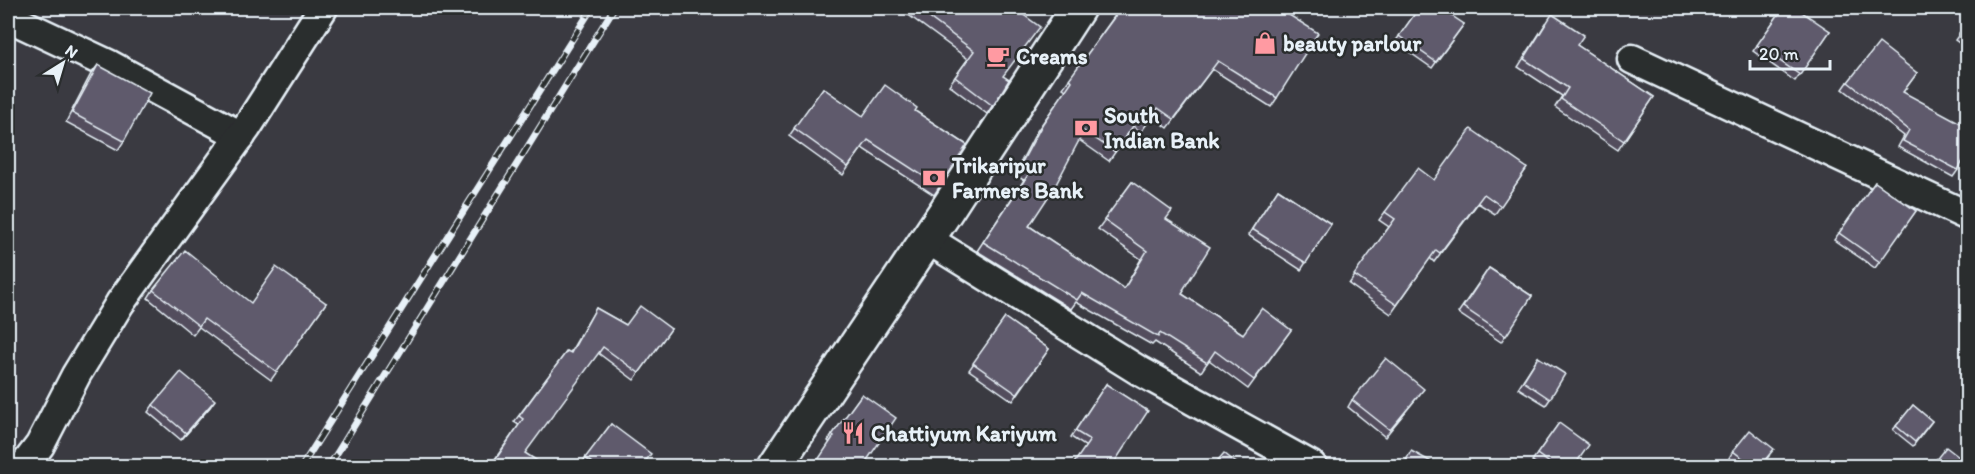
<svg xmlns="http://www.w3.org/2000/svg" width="1975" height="474" viewBox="0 0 1975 474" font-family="Itim,sans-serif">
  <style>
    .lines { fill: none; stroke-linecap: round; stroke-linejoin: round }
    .street-casing { stroke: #e8f1f8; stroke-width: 33 }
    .secondary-casing { stroke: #e8f1f8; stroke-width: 38 }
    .street { stroke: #2a2d2e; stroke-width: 28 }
    .secondary { stroke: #2a2d2e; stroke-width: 33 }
    .rail-casing { stroke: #e8f1f8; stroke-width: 7 }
    .rail { stroke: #2a2d2e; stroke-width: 4.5; stroke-dasharray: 14; stroke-linecap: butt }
    .wall { fill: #524d5d; stroke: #e8f1f8; stroke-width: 1.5 }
    .shaded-wall { fill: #423f4c; stroke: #e8f1f8; stroke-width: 1.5 }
    .building { fill: #5f5a6c; stroke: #e8f1f8; stroke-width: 1.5 }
    .labels { text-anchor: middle; stroke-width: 5; stroke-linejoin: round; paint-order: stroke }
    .poi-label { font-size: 22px; font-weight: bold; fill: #e8f1f8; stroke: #2a2d2e; text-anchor: start }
  </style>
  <rect width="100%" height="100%" fill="#3a3a41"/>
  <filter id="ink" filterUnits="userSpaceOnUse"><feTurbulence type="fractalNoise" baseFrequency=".0167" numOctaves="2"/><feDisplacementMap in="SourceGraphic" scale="12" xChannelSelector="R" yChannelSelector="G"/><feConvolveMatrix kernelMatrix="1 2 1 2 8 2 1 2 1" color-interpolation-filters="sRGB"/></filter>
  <g filter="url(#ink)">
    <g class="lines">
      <g class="street-casing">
        <g id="street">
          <polyline points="8,17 110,65 241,136"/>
          <polyline points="1632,59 1968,216"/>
          <polyline points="927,239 1138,370 1312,466"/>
          <polyline points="24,466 40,445 76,375 120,303 247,127 323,8"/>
        </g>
      </g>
      <g class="secondary-casing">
        <polyline id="secondary" points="775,466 946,211 1078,8"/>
      </g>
      <use href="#street" class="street"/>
      <use href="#secondary" class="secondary"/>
      <g class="rail-casing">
        <g id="rail">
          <polyline points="302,466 592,8"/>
          <polyline points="329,466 614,8"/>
        </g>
      </g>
      <use href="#rail" class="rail"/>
    </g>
    <g class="wall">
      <polygon points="899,8 1014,8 1003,76 1009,80 987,114 949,85 968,59"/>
      <polygon points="1114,8 1278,8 1277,98 1271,107 1212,69 1168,128 1152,116 1135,140 1127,135 1109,161 1079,140 1029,226 1124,289 1141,259 1098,229 1132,182 1166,219 1183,290 1182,294 1243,334 1291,330 1248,389 1209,360 1201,372 1155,342 1152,345 1076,302 1071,309 977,251 1024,180 1014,175 1037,131 1066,90 1063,88 1119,10"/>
      <polygon points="1419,8 1464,24 1432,68 1395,42"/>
      <polygon points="1783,8 1830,31 1795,81 1753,51"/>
      <polygon points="1968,22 1968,49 1955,40"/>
      <polygon points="1546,23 1577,45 1654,97 1618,150 1555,107 1562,96 1518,67"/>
      <polygon points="98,65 124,141 118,150 66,122 91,74"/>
      <polygon points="1917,73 1903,92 1958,170 1953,177 1898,147 1904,136 1843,89 1848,82"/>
      <polygon points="823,88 863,116 915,111 967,145 934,195 862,148 843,175 789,136"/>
      <polygon points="1527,168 1495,214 1478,203 1434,262 1430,258 1391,314 1349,284 1389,227 1379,220 1385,212 1434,180"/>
      <polygon points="1875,182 1916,211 1875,268 1834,240"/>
      <polygon points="1278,189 1331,224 1301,270 1248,235"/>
      <polygon points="1489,268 1532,296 1501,342 1458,313"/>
      <polygon points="153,290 251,303 326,303 271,380 199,327 193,335 148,298"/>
      <polygon points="596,308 626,325 671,329 634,380 598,353 490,466 519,425 514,422 567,351 570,353"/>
      <polygon points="1005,318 1049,349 1013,401 969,370"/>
      <polygon points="1538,357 1550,399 1546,405 1518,388"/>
      <polygon points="1106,384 1112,466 1085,446 1071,437"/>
      <polygon points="862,394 830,443 828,441"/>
      <polygon points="1419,395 1385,437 1348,407 1352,400"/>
      <polygon points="153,405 210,407 181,440 148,412"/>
      <polygon points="1913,405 1932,421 1913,446 1893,430"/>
      <polygon points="1559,423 1574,466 1540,466 1532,461"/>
      <polygon points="611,424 642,466 584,466 581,464"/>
      <polygon points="1733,451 1769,456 1761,466 1740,466 1729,458"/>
    </g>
    <polygon class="shaded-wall" points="215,400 210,407 181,440 186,433"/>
    <g class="building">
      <polygon points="916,8 1014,8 1040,27 1003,76 1009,80 993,106 955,77 974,51"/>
      <polygon points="1121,8 1278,8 1318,33 1277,98 1218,61 1174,119 1158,108 1141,132 1133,126 1115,152 1084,131 1054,188 1029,226 1124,289 1147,251 1104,220 1132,182 1172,211 1166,219 1210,247 1183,290 1184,291 1182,294 1243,334 1262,308 1291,330 1254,380 1215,351 1207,363 1160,333 1158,337 1082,293 1077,300 983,242 1030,172 1020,166 1043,123 1072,81 1069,79"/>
      <polygon points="1419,8 1440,8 1464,24 1436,62 1399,36"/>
      <polygon points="1783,8 1796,8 1830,31 1800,75 1757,45"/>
      <polygon points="1552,14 1584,35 1577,45 1654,97 1624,141 1561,99 1568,88 1524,59"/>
      <polygon points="1968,22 1968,39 1959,33"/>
      <polygon points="1879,43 1917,73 1903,92 1968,127 1968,152 1958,170 1903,141 1909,130 1848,82"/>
      <polygon points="98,65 150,93 124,141 72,113"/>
      <polygon points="885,85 917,108 915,111 967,145 940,187 868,140 848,167 794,128 823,88 863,116"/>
      <polygon points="1471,129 1527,168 1501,206 1484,194 1440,253 1436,250 1397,305 1354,275 1395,219 1385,212 1418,168 1434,180"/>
      <polygon points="1875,182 1916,211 1880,262 1839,233"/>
      <polygon points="1278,189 1331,224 1306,263 1252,229"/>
      <polygon points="185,250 251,303 276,267 326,303 277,372 204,319 199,326 153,290"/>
      <polygon points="1489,268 1532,296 1506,336 1463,307"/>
      <polygon points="640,306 671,329 639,373 603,347 525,453 542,464 540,466 491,466 523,419 519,416 567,351 571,353 596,308 626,325"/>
      <polygon points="1005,318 1049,349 1017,394 973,363"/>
      <polygon points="1538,357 1565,374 1550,399 1523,381"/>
      <polygon points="1386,358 1424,389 1390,430 1352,400"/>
      <polygon points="181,372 215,400 186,433 153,405"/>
      <polygon points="1106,384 1148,411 1112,466 1072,466 1090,440 1075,431"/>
      <polygon points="862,394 896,418 863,466 814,466 834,436 832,435"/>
      <polygon points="1913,405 1932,421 1915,442 1896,426"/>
      <polygon points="1559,423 1589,445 1574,466 1554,466 1537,454"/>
      <polygon points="611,424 651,454 642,466 597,466 585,458"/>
      <polygon points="1750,430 1774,449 1760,466 1753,466 1733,451"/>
      <polygon points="1946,447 1968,464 1968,466 1931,466"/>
      <polygon points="1411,451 1439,466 1403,466"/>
      <polygon points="1224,453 1240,466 1213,466"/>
      <polygon points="725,458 738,466 720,466"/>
    </g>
  </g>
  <defs>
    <g id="shop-bare" transform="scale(1.8)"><path d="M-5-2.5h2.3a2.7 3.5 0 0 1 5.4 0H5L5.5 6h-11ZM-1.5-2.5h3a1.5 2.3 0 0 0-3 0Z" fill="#ff9aa2" stroke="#2a2d2e" stroke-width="2.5" paint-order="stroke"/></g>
    <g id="cafe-bare" transform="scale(1.8)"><path d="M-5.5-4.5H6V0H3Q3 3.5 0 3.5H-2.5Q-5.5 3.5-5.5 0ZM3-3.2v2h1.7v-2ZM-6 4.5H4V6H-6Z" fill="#ff9aa2" stroke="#2a2d2e" stroke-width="2.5" paint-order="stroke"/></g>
    <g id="bank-bare" transform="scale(1.8)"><path d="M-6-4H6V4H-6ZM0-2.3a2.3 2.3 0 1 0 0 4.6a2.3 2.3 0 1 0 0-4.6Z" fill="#ff9aa2" stroke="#2a2d2e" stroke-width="2.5" paint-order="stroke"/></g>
    <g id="restaurant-bare" transform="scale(1.8)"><path d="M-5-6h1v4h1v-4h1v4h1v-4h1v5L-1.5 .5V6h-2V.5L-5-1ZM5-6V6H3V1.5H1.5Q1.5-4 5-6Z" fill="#ff9aa2" stroke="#2a2d2e" stroke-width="2.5" paint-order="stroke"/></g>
  </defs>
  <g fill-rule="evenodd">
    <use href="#shop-bare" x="1265" y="43"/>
    <use href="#cafe-bare" x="998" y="56"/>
    <use href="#bank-bare" x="1086" y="128"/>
    <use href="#bank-bare" x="934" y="178"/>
    <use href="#restaurant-bare" x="853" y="433"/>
  </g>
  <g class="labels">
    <g class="poi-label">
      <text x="1283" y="51">beauty parlour</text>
      <text x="1016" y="64">Creams</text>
      <text x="1104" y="123">South<tspan x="1104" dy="25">Indian Bank</tspan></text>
      <text x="952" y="173">Trikaripur<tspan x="952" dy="25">Farmers Bank</tspan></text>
      <text x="871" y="441">Chattiyum Kariyum</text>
    </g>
  </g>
  <rect width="1975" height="474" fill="none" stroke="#2a2d2e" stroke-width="30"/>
  <rect x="15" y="15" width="1945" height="444" fill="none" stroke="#e8f1f8" stroke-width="2" filter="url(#ink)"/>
  <g transform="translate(63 63) rotate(37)" stroke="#2a2d2e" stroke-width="4.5" paint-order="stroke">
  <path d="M0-4.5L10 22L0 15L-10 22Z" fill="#e8f1f8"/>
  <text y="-9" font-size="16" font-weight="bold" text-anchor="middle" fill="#e8f1f8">N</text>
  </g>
  <path d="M1750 60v9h80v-9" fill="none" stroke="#e8f1f8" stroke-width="3"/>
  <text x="1759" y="60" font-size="18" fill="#e8f1f8" stroke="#2a2d2e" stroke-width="4.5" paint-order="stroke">20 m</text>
</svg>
